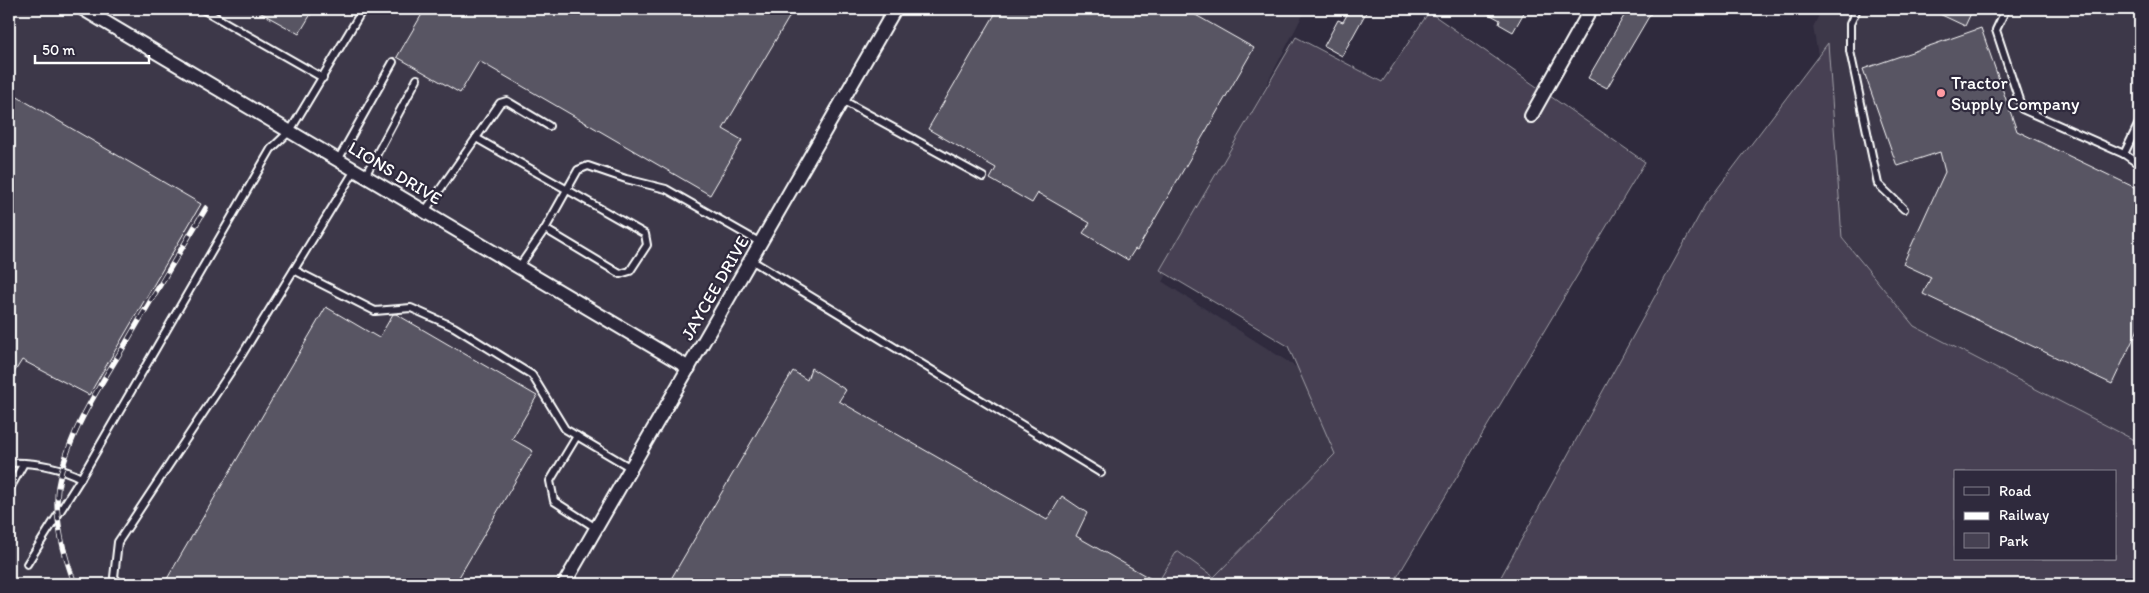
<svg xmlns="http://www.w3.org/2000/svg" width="2149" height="593" viewBox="0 0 2149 593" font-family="Itim,sans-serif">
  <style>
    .built { fill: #3c3749 }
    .green { fill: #464152; stroke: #a2a0a8; fill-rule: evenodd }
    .building { fill: #595564; stroke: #fff }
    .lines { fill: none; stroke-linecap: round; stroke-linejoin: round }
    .service-casing { stroke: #fff; stroke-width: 10 }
    .minor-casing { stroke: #fff; stroke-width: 16 }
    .service { stroke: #2f2a3d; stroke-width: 6 }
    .minor { stroke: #2f2a3d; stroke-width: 12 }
    .rail-casing { stroke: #fff; stroke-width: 5.5 }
    .rail { stroke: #2f2a3d; stroke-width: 4; stroke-dasharray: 11; stroke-linecap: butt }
    .poi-dot { fill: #ff9aa2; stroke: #2f2a3d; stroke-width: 2 }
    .labels { text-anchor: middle; stroke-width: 4.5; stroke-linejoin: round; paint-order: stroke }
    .poi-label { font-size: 18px; fill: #fff; stroke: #2f2a3d; text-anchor: start }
    .street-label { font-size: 18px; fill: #fff; stroke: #2f2a3d }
  </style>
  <rect width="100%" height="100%" fill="#2f2a3d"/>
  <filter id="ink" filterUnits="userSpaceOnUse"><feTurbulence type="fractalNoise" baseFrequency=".02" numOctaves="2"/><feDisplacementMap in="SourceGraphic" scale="10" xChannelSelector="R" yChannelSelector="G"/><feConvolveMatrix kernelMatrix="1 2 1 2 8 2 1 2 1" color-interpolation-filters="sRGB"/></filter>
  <g filter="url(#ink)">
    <g class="built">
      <polygon points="9,9 1306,9 1163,282 1301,370 1378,411 1283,584 9,584"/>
      <polygon points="1822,9 2140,9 2140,443 1914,326 1842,237 1836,159 1813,27"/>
    </g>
    <g class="green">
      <polygon points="1429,12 1645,162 1393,584 1157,584 1177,551 1214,577 1335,454 1288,346 1160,270 1296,37 1382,82"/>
      <path d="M1828 43 1842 238 1914 326 2140 443V584H1497L1705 205ZM1955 472H2115V559H1955Z"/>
    </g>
    <g class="building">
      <polygon points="254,9 314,9 299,34"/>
      <polygon points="425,9 794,9 723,129 742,140 710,195 479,61 460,93 397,57"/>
      <polygon points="998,9 1185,9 1254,48 1137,250 1135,249 1128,260 1083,233 1090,223 1038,193 1032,203 990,179 996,168 928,129"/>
      <polygon points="1350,9 1368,9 1342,56 1324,46 1338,20 1343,22"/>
      <polygon points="1480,9 1526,9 1513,32 1499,24 1500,20"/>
      <polygon points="1628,9 1644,9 1651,13 1607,88 1588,78"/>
      <polygon points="1929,9 1973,9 1965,26"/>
      <polygon points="1981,28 2017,131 2140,190 2140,325 2112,384 1923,294 1931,277 1903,264 1945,172 1940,152 1897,166 1863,69"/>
      <polygon points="9,92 201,204 89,395 22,360 9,381"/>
      <polygon points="326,307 379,338 393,314 396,314 537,396 512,439 533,451 455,584 164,584"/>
      <polygon points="811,368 846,390 839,401 1047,520 1062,496 1087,513 1076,536 1160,584 668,584 793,371 807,380"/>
    </g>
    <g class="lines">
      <g class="service-casing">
        <g id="service">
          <polyline points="202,9 323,78"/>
          <polyline points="1857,9 1850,24 1850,51 1878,184 1904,209"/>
          <polyline points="2006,9 1996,30 2022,109 2124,154 2140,165"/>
          <polyline points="842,100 983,177"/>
          <polyline points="476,138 500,103 507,101 549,126"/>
          <polyline points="2124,154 2140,121"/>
          <polyline points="338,160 393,62"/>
          <polyline points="365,176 417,79"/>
          <polyline points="425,211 476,138 645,234 647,245 630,271 620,274 545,229 519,267"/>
          <polyline points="545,229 578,170 588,166 626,179 666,189 761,243"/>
          <polyline points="751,260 1101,473"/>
          <polyline points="294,270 375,311 411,308 454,327 532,375 565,429 631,468"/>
          <polyline points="577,436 550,481 554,501 596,528"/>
          <path d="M9 463C34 462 59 467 81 478L271 149 290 131 363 9"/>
          <polyline points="9,490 24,463"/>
          <polyline points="27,564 81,478"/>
          <polyline points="120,584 114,577 118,542 243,353 355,170"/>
        </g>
      </g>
      <g class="minor-casing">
        <g id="minor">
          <polyline points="83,9 689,368"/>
          <polyline points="1531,116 1591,9"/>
          <polyline points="564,584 895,9"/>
        </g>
      </g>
      <use href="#service" class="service"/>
      <use href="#minor" class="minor"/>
      <g class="rail-casing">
        <path id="rail" d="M75 584C64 556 54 518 58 487 67 435 99 387 126 343 152 298 179 253 206 208"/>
      </g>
      <use href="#rail" class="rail"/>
    </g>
  </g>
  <circle class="poi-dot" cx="1941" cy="93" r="5"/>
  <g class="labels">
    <g class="poi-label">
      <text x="1951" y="89">Tractor<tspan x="1951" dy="21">Supply Company</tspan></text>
    </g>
    <g class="street-label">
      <text transform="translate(395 173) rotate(31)" y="6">LIONS DRIVE</text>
      <text transform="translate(715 288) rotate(-60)" y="6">JAYCEE DRIVE</text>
    </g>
  </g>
  <rect width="2149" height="593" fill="none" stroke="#2f2a3d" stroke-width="30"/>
  <rect x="15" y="15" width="2119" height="563" fill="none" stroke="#fff" stroke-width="2" filter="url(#ink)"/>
  <rect x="1954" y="470" width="162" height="90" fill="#2f2a3d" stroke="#827f8b"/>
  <rect x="1964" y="487" width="25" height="8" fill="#2f2a3d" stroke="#827f8b"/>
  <text x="1999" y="496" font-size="15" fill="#ffffff">Road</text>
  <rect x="1964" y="512" width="25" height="8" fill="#ffffff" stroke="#827f8b"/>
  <text x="1999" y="520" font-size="15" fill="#ffffff">Railway</text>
  <rect x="1964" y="533" width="25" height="15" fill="#464152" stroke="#827f8b"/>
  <text x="1999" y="546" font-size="15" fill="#ffffff">Park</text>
  <path d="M35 55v8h114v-8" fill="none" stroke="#ffffff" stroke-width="2.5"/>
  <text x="42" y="55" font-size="15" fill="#ffffff" stroke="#2f2a3d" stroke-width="4" paint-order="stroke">50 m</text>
</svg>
